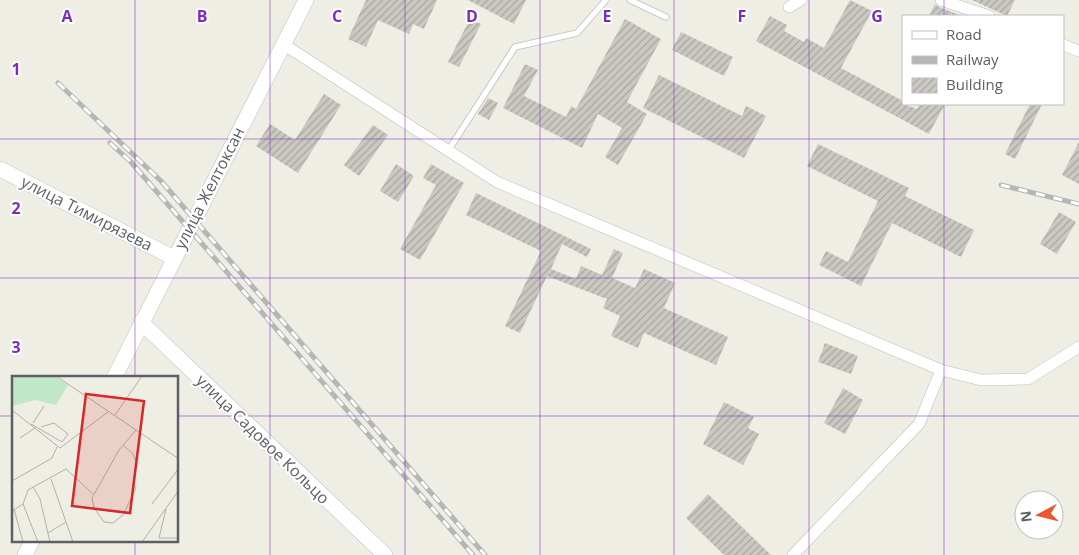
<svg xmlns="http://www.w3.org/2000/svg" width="1079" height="555" viewBox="0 0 1079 555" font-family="'Open Sans',sans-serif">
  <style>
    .building { fill: url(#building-hatch) }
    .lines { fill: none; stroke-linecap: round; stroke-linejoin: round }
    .lane-casing { stroke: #bcbdc3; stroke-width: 7 }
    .street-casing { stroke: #bcbdc3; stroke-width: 12 }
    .secondary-casing { stroke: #babcc2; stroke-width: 16 }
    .lane { stroke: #fff; stroke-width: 5.5 }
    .street { stroke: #fff; stroke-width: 11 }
    .secondary { stroke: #fff; stroke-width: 15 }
    .rail-casing { stroke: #b5b6b6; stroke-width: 5 }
    .rail { stroke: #fff; stroke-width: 3; stroke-dasharray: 9; stroke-linecap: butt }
    .grid { fill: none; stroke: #7b2cbf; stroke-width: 1; stroke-opacity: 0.55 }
    .labels { text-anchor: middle; stroke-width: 4; stroke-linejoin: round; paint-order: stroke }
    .street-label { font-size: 16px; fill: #5c5f65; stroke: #fff }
    .inset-road { fill: none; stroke: #b0b1ad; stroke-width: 1 }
    .view { fill: #d62828; fill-opacity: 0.15; stroke: #d62828; stroke-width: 2.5 }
    .inset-edge { fill: none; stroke: #5c5f65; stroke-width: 2.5 }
    .grid-label { font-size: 16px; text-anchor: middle; font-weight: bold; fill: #7b2cbf; stroke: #fff; stroke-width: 4; stroke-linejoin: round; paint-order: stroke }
  </style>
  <defs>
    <pattern id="building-hatch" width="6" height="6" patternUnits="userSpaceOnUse" patternTransform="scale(1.25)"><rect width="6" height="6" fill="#cac8c1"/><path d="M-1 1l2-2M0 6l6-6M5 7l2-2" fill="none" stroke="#a7a6a0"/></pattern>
  </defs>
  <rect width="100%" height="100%" fill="#efeee4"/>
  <g class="building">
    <polygon points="366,0 437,0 424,29 413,24 409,34 378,20 366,47 348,39"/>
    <polygon points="468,0 526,0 514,24"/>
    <polygon points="850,0 872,11 841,68 903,101 903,104 917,109 920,104 945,104 929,134 756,41 770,16 787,25 784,31 804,42 806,38 824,48"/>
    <polygon points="972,0 1015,0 1007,16"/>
    <polygon points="935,4 939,7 962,16 929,16"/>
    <polygon points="470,19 481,24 459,67 448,62"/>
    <polygon points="625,19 661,39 627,102 647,114 618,165 605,157 622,128 598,114 582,148 503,108 525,64 538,70 524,96 566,117 571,106 576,109"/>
    <polygon points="681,32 733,57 724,76 672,50"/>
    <polygon points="659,75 742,116 746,106 766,116 744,158 643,108"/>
    <polygon points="324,94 341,105 298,173 256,146 270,124 295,140"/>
    <polygon points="488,98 498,103 489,120 478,114"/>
    <polygon points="1030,104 1042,104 1015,159 1005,154"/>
    <polygon points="373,125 388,135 359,176 344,165"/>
    <polygon points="1079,142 1079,184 1062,175"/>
    <polygon points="818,144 909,188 905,196 974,230 961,257 892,223 861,286 819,265 826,251 848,262 878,201 807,166"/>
    <polygon points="396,164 414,176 398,202 380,191"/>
    <polygon points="431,164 464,183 420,260 400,249 436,185 423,178"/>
    <polygon points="476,193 591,249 587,257 562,244 551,269 576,279 581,266 602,275 614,249 623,253 612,278 635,288 644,269 675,283 664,308 728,337 716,365 644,333 638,348 611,336 620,316 603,308 607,299 547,276 520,333 505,326 541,251 466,215"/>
    <polygon points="1059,212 1076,222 1057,254 1040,244"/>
    <polygon points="825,343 858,356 851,374 818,362"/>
    <polygon points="843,388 863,400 845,434 824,423"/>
    <polygon points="724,402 754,417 748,428 759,434 743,465 703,444"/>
    <polygon points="708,494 771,555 724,555 686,518"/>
  </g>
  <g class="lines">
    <g class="lane-casing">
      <g id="lane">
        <polyline points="630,0 666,17"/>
        <polyline points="448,151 515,47 577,33 606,0"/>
      </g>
    </g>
    <g class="street-casing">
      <g id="street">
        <polyline points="941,0 989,16"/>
        <polyline points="789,7 801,0"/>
        <polyline points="283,44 497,182 941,370 981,380 1028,379 1079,347"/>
        <polyline points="1063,45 1079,51"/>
        <polyline points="793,555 919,424 941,370"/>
      </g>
    </g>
    <g class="secondary-casing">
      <g id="secondary">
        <polyline points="0,169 174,258"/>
        <polyline points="141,322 385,555"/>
        <polyline points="114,378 306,0"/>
        <polyline points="25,555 32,541"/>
      </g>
    </g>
    <use href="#lane" class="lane"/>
    <use href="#street" class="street"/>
    <use href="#secondary" class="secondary"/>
    <g class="rail-casing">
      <g id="rail">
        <polyline points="58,83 161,181 485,555"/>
        <polyline points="110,143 130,161 473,555"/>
        <polyline points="1001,185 1079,204"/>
      </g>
    </g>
    <use href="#rail" class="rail"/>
  </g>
  <path class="grid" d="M135 0V378M270 0V555M405 0V555M540 0V555M674 0V555M809 0V555M944 0V16M944 104V555M0 139H1079M0 278H1079M0 416H14M178 416H1079M135 541V555"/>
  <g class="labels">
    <g class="street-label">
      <text transform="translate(209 188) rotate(-63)" y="6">улица Желтоксан</text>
      <text transform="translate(87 213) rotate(27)" y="6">улица Тимирязева</text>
      <text transform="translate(263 439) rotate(44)" y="6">улица Садовое Кольцо</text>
    </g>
  </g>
  <g transform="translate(12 376)">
    <rect width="166" height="166" fill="#efeee4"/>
    <path d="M0 0H42L56 9 44 29 23 24 0 30Z" fill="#c0e7c6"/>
    <path class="inset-road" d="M44 0 167 83M0 34 48 72 96 36M103 39 130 0M21 47 32 30M19 48 50 66 56 58 42 47 29 51M8 62 23 52M111 69 121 78 125 89 122 94M39 103 61 166M0 105 40 82 45 71M121 107 124 112 111 139 101 147 92 146 82 132 80 122 107 74 124 54M21 111 28 123 38 166M11 128 26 166M140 128 167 92M2 133 11 166M154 133 147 162H167M0 135 11 128 16 114 54 93 81 118M36 157 54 146M130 166 167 114"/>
    <path class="view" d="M74 18 132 25 118 137 60 130Z"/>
    <rect width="166" height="166" class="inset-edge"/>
  </g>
  <g class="grid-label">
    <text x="67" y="22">A</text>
    <text x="202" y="22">B</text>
    <text x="337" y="22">C</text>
    <text x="472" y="22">D</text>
    <text x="607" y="22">E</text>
    <text x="742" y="22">F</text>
    <text x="877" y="22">G</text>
    <text x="16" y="75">1</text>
    <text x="16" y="214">2</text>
    <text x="16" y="353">3</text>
  </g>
  <rect x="902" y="15" width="162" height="90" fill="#ffffff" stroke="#bebfc1"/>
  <rect x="912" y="31" width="25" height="8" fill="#ffffff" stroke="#bebfc1"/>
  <text x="946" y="40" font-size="15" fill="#5c5f65">Road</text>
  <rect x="912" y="56" width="25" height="8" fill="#b5b6b6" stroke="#bebfc1"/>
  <text x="946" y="65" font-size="15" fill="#5c5f65">Railway</text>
  <rect x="912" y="78" width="25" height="15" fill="url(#building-hatch)" stroke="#bebfc1"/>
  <text x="946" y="90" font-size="15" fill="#5c5f65">Building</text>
  <g transform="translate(1039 515) rotate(263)"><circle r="24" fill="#ffffff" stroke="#bebfc1"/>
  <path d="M0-4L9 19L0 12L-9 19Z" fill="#eb572e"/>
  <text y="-8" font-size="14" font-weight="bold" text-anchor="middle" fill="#5c5f65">N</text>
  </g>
</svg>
